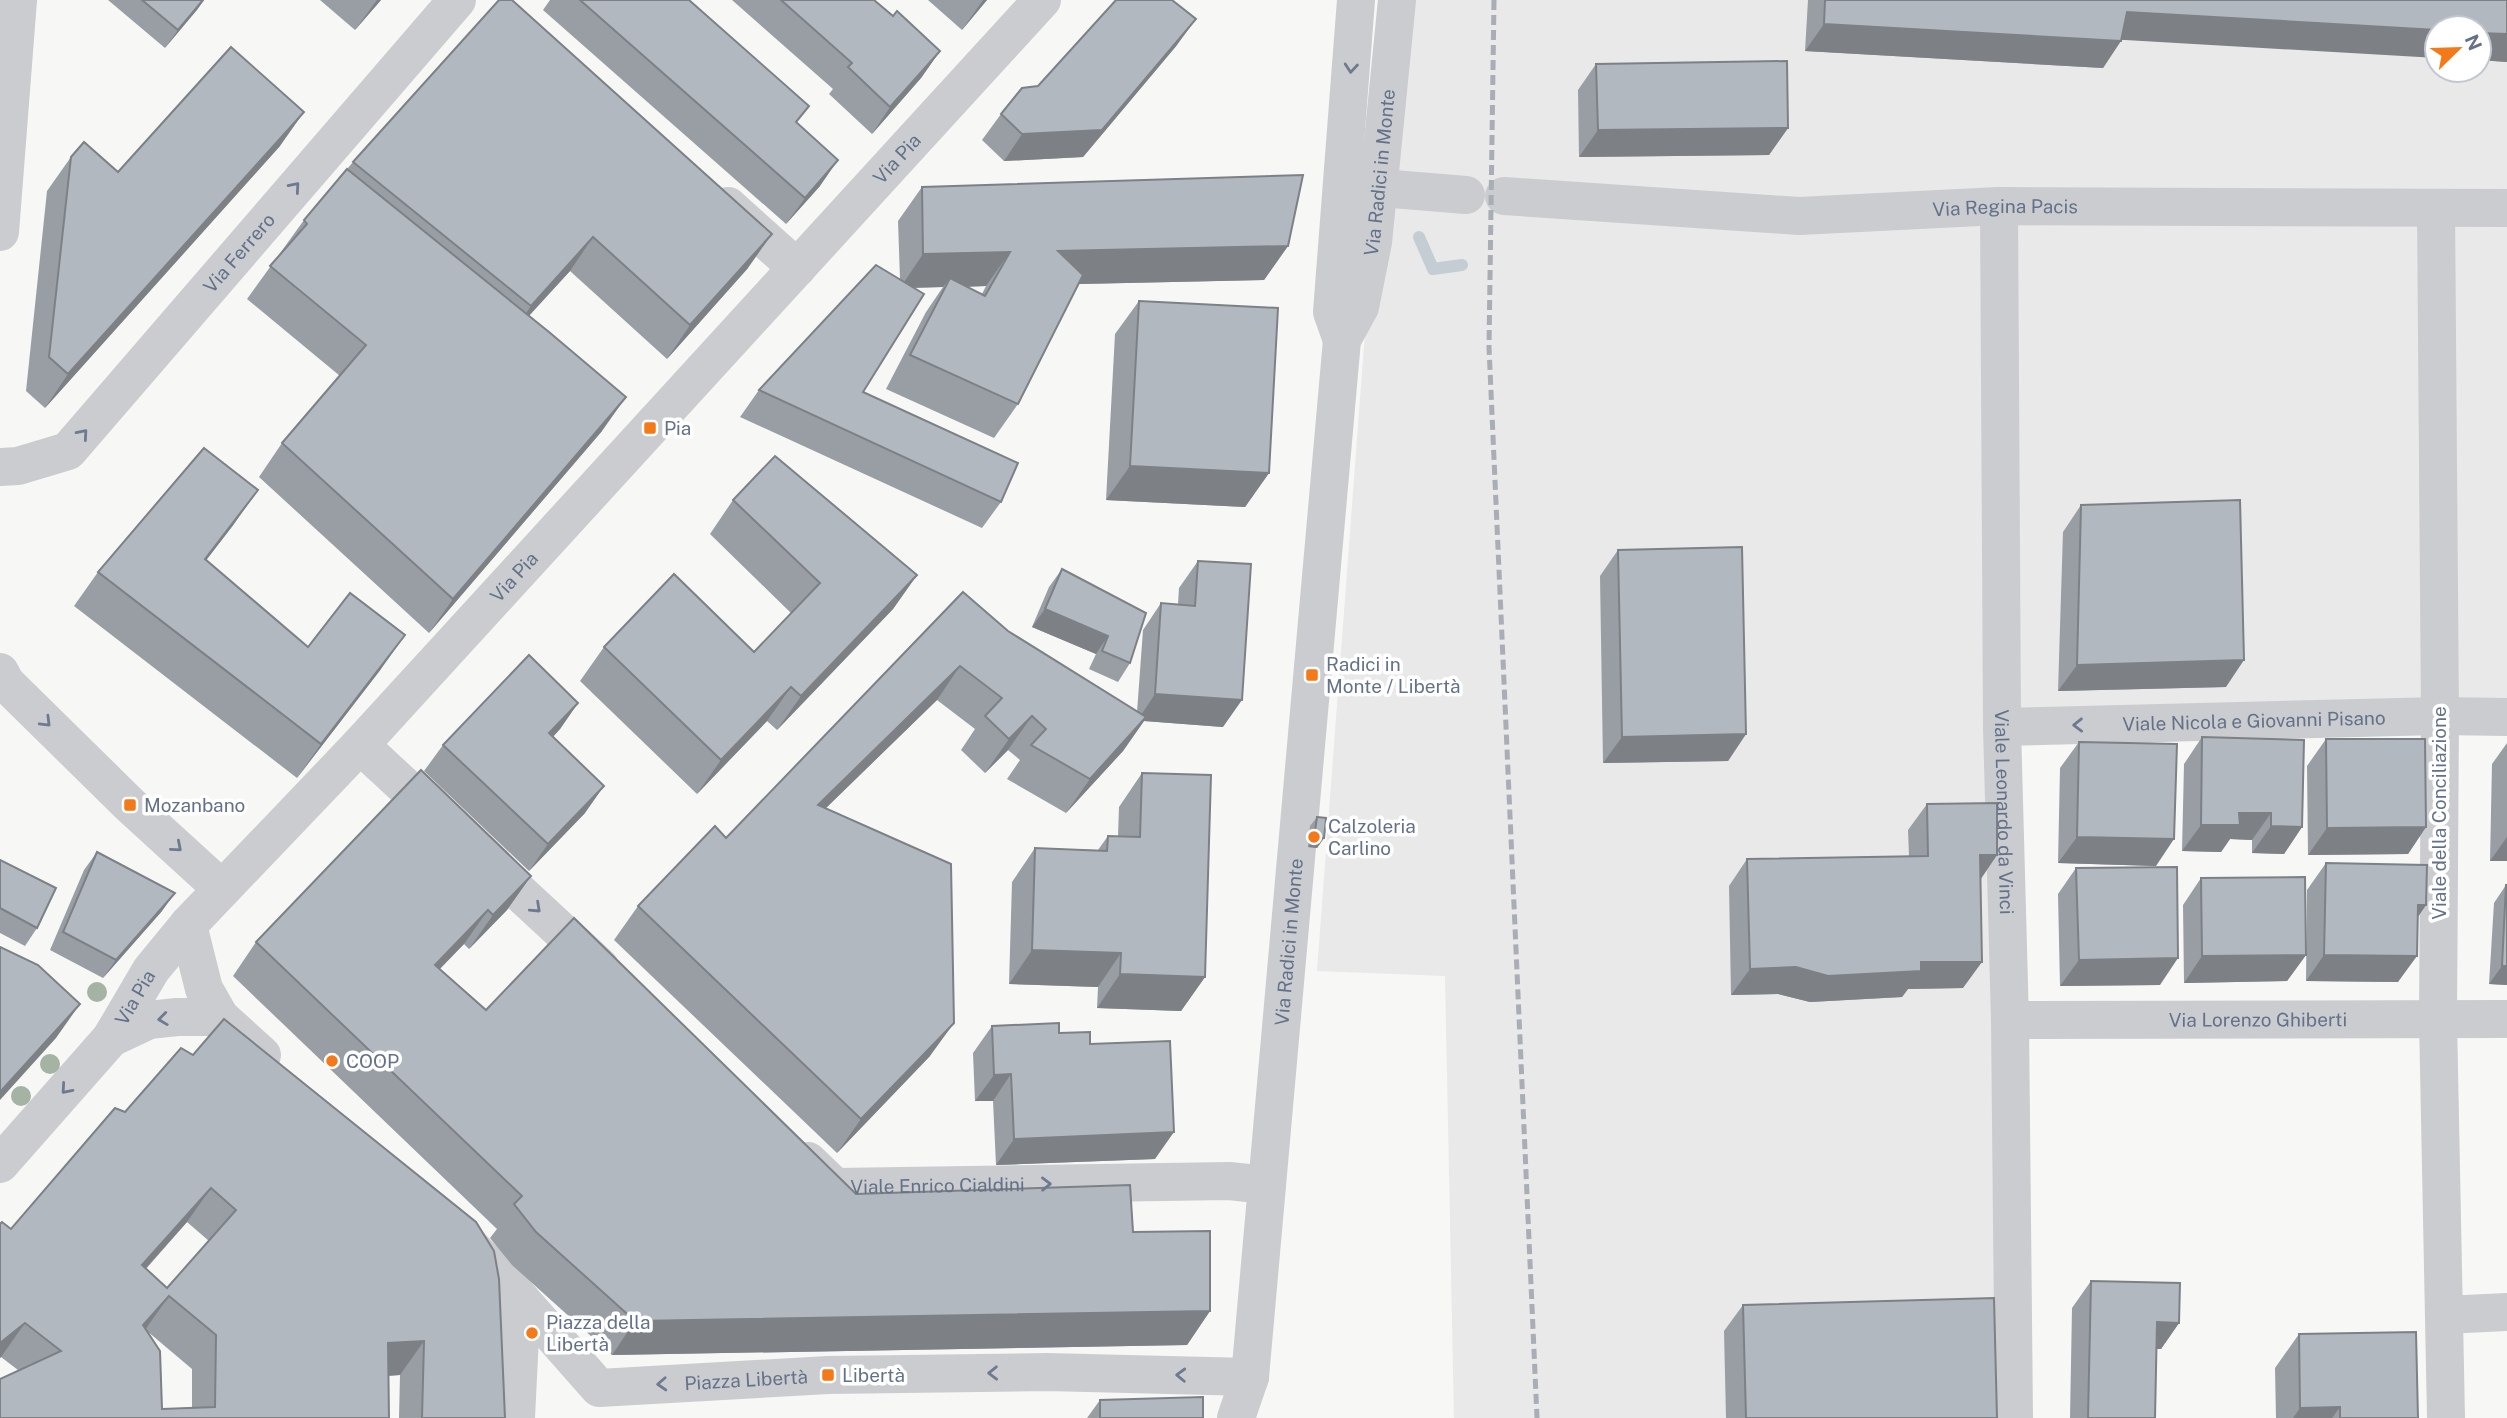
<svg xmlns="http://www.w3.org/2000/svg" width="2507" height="1418" viewBox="0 0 2507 1418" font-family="'Public Sans',sans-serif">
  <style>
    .built { fill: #e8e9e8; fill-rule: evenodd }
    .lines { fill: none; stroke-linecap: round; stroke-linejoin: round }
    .stream { stroke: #c5cdd4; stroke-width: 12 }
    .minor { stroke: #caccd0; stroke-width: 38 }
    .rail { stroke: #a9adb5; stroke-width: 5; stroke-dasharray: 10 5; stroke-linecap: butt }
    .tree { fill: #a4b3a3 }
    .wall { fill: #999ea5; fill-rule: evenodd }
    .shaded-wall { fill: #7d8186 }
    .building { fill: #b2b8c0; stroke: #7d8186; stroke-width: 2; fill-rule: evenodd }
    .oneway { stroke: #6e7a90 }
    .poi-dot { fill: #f37919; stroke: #fff; stroke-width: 2.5 }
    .labels { text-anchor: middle; stroke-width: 7; stroke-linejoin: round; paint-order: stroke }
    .street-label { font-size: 19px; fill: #647189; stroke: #fff }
    .poi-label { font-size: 19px; fill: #647189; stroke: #fff; text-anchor: start }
  </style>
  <rect width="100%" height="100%" fill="#f7f8f5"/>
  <path class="built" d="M1390 0H2507V728L1995 724 2019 1418H1454L1445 976 1317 971ZM2437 28H2479V70H2437Z"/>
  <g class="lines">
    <polyline class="stream" points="1419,237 1433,269 1462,265"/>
    <g class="minor">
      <polyline points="1356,186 1466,195"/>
      <path id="s1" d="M1504 196 1799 216 1999 206 2507 208"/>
      <polyline points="728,206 797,268"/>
      <path id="s2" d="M1999 206 2002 727 2010 1020 2014 1418"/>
      <polyline points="2436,209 2440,716 2438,1019 2446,1418"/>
      <polyline points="0,232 18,0"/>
      <polyline points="1342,340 1332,312 1356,0"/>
      <path id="s3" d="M0 467 18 466 68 451 457 0"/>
      <polyline points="0,672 6,683 130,805 222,889"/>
      <path id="s4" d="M2002 727 2440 716 2507 717"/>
      <polyline points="360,745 600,967"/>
      <polyline points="188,925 204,989 220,1017 262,1055"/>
      <path id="s5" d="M2010 1020 2507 1019"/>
      <polyline points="111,1038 149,1020 177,1017 220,1017"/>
      <path id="s6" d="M808 1161 835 1187 1229 1181 1267 1185"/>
      <path id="s7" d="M0 1164 111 1038 151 970 188 925 360 745 1042 0"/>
      <path id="s8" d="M461 1237 502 1278 599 1388 828 1375 1047 1372 1250 1377"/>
      <polyline points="505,1286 520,1336 516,1418"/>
      <polyline points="2444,1315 2507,1312"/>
      <path id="s9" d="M1236 1418 1250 1377 1342 340 1360 307 1373 242 1397 0"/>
    </g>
    <polyline class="rail" points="1494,0 1489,347 1537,1418"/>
  </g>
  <g class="tree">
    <circle cx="97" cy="992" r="10"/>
    <circle cx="50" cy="1064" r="10"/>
    <circle cx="21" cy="1096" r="10"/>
  </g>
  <g class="wall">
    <polygon points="108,0 204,0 165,48"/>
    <polygon points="320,0 381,0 355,30"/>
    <polygon points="550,0 689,0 797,124 820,186 786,224 543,10"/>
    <polygon points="732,0 874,0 893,16 940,51 921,78 872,134 829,94 833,89"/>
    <polygon points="928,0 987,0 962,30"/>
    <polygon points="1808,0 2507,0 2507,62 2479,60 2479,28 2121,40 2103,68 1805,51"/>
    <polygon points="1177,45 1083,157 1004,161 982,140 1001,114 1038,86"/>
    <polygon points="1596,64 1788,128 1769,155 1579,157 1578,90"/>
    <polygon points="280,146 45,408 26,391 47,191 71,157 118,172"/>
    <polygon points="353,162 748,268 667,359 570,271 529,315 602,431 429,633 259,477 282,443 340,376 247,299 304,220"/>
    <path d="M922 187 1288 246 1264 280 1079 284 1018 404 994 438 886 389 926 312 943 287 914 288 863 392 1001 502 982 528 740 417 759 390 900 279 898 221ZM986 286 982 294 967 287Z"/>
    <polygon points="1139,301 1269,473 1245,507 1106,500 1115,334"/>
    <polygon points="733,500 917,575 893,609 777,730 767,721 697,794 580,681 604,647 754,652 791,613 710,534"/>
    <polygon points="2081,505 2226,687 2058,691 2063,532"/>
    <polygon points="234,524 206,560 308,647 381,669 297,778 74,606 98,572"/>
    <polygon points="1618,550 1746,734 1728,761 1603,763 1600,576"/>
    <polygon points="1198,561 1223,727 1144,721 1123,751 1066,813 1007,779 1020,760 1008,750 985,773 961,750 975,729 937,700 825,809 930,1056 837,1153 614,940 638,906 726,838 1008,631 1137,712 1143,630 1161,603 1178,604 1179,588"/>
    <polygon points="1062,569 1130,663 1118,682 1089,669 1096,654 1032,627 1049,587"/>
    <polygon points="578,703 560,729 553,737 585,813 529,871 424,771 443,745"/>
    <polygon points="2202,737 2302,827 2284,854 2252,853 2252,840 2230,839 2221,852 2182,851 2184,764"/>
    <polygon points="2326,739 2426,827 2408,854 2308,855 2307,766"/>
    <polygon points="2079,742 2156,866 2058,863 2060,768"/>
    <polygon points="2507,743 2507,861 2490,861 2492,764"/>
    <polygon points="1142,773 1205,977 1181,1011 1097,1008 1098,987 1009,984 1012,882 1035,848 1098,850 1108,836 1118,836 1119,807"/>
    <polygon points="1927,804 1997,855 1981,879 1963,988 1908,989 1902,997 1810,1002 1778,994 1731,995 1729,886 1747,859 1909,856 1908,830"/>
    <polygon points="1317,817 1324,838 1317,848 1308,847 1310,826"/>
    <polygon points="97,852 162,911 103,978 50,950 84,870"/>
    <polygon points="0,860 37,928 25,946 0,933"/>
    <polygon points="2326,863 2426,905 2418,917 2398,982 2306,981 2307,890"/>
    <polygon points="2076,868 2160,985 2060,986 2058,894"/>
    <polygon points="531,876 507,910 469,949 464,944 439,969 486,1010 856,1194 1133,1232 1210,1311 1187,1345 612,1355 512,1265 490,1238 497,1229 233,976 256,942"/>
    <polygon points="2201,878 2306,955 2287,981 2184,983 2183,905"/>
    <polygon points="2506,885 2507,985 2489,984 2494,903"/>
    <polygon points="992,1026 1059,1033 1090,1044 1155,1159 996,1165 993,1101 975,1101 973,1053"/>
    <path d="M181 1048 505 1418H399L400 1375 388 1376 389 1418H0L18 1370 1 1357 0 1358V1224L11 1229 125 1112ZM187 1222 209 1241 167 1288 146 1269ZM147 1331 192 1369V1408L162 1409Z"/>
    <polygon points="2091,1281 2179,1323 2161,1349 2156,1349 2155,1418 2070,1418 2072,1308"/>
    <polygon points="1743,1305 1997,1418 1726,1418 1724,1331"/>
    <polygon points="2299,1334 2418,1418 2276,1418 2275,1368"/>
    <polygon points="1100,1400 1203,1418 1087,1418"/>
  </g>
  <g class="shaded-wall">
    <polygon points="203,0 204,0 197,10 165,48 178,30"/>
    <polygon points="377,0 381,0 355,30 374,4"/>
    <polygon points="983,0 987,0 962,30"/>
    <polygon points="2127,12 2437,30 2437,58 2108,39"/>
    <polygon points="1196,19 1177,45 1083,157 1004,161 1022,134"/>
    <polygon points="1824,24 2121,41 2103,68 1805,51"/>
    <polygon points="2479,33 2507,34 2507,62 2479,60"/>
    <polygon points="940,51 921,78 872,134 890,107"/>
    <polygon points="304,112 280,146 45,408 68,374"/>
    <polygon points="1788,128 1769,155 1579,157 1598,130"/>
    <polygon points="838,160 820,186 786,224 805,198"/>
    <polygon points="772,234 748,268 667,359 690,325"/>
    <polygon points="593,237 570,271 507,340 531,306"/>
    <polygon points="1288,246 1264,280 1034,285 1058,251"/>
    <polygon points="1010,252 986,286 945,287 950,278 943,287 900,288 923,254"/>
    <polygon points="626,397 602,431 429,633 453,599"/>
    <polygon points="1130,466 1269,473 1245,507 1106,500"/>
    <polygon points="258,490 234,524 181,593 205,559"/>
    <polygon points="917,575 893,609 777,730 801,696"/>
    <polygon points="1045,609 1108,636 1096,654 1032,627"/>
    <polygon points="405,635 381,669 297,778 321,744"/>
    <polygon points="2244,660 2226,687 2058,691 2077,665"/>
    <polygon points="960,666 937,700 794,839 818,805"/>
    <polygon points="791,687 767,721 697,794 721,760"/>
    <polygon points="1155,694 1242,700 1223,727 1144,721 1123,751 1066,813 1090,779 1137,721"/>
    <polygon points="578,703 560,729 531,760 549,733"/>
    <polygon points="1032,716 1008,750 985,773 1009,739"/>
    <polygon points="1746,734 1728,761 1603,763 1622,737"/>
    <polygon points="604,786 585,813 529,871 548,844"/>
    <polygon points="2239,813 2271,813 2252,840 2230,839 2221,852 2182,851 2201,825"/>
    <polygon points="2271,826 2302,827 2284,854 2252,853"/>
    <polygon points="2426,827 2408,854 2308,855 2327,828"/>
    <polygon points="2077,837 2174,839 2156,866 2058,863"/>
    <polygon points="2507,837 2507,861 2490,861"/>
    <polygon points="1314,838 1324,838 1317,848 1308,847"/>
    <polygon points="1980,855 1997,855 1979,881"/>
    <polygon points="531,876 507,910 469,949 493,915"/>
    <polygon points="175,893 162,911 103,978 116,960"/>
    <polygon points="2418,905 2426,905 2408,931"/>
    <polygon points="488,910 464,944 411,999 435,965"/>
    <polygon points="1032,950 1121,953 1098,987 1009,984"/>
    <polygon points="2306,955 2287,981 2184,983 2202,956"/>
    <polygon points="2324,955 2417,956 2398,982 2306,981"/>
    <polygon points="2178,958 2160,985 2060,986 2079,960"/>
    <polygon points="1921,962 1982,962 1963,988 1908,989 1902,997 1810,1002 1778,994 1731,995 1750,969"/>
    <polygon points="2502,966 2507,966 2507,985 2489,984"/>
    <polygon points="1120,974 1205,977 1181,1011 1097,1008"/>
    <polygon points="80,1004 56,1038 0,1100 0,1092"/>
    <polygon points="954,1023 930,1056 837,1153 861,1119"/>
    <polygon points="1011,1074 993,1101 975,1101 994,1075"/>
    <polygon points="1174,1132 1155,1159 996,1165 1014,1139"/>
    <polygon points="211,1188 187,1222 118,1299 142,1265"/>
    <polygon points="169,1296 145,1330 143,1325"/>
    <polygon points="1210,1311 1187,1345 612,1355 635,1321"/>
    <polygon points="2157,1322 2179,1323 2161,1349 2138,1349"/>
    <polygon points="25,1323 1,1357 0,1358 0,1343"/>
    <polygon points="424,1341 400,1375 364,1377 388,1343"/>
    <polygon points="2340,1407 2332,1418 2293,1418 2300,1408"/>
  </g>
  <g class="building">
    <polygon points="142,0 203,0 178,30"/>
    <polygon points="499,0 512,0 772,234 690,325 593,237 531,306 353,162"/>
    <polygon points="580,0 689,0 809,106 796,122 838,160 805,198"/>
    <polygon points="781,0 874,0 893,16 897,11 940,51 890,107 848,67 852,63"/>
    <polygon points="1116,0 1172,0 1196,19 1102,130 1022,134 1001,114 1022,88 1038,86"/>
    <polygon points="1825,0 2507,0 2507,34 2479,33 2479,28 2437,28 2437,30 2127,12 2121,41 1824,24"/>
    <polygon points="231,47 304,112 68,374 49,357 71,157 84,142 118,172"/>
    <polygon points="1787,61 1788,128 1598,130 1596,64"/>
    <polygon points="347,169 549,332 626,397 453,599 282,443 366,345 270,266 307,224 304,220"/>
    <polygon points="1303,175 1288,246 1058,251 1083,275 1018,404 910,355 950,278 985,296 1010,252 923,254 922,187"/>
    <polygon points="876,265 924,294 863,392 1018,463 1001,502 759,390"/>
    <polygon points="1139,301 1278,308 1269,473 1130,466"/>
    <polygon points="204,448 258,490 205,559 308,647 350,593 405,635 321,744 98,572"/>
    <polygon points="775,456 917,575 801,696 791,687 721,760 604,647 674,574 754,652 820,583 733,500"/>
    <polygon points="2240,500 2244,660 2077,665 2081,505"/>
    <polygon points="1742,547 1746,734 1622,737 1618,550"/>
    <polygon points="1198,561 1251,564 1242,700 1155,694 1161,603 1195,606"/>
    <polygon points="1062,569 1146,613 1130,663 1102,651 1108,636 1045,609"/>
    <polygon points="963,592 1008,631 1146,717 1090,779 1031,745 1046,729 1032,716 1009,739 985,716 1002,698 960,666 818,805 951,864 954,1023 861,1119 638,906 715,826 726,838"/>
    <polygon points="529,655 578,703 549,733 604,786 548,844 443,745"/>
    <polygon points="2202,737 2304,740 2302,827 2271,826 2271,813 2239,813 2240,825 2201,825"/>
    <polygon points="2326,739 2425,739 2426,827 2327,828"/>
    <polygon points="2079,742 2177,744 2174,839 2077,837"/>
    <polygon points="421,770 531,876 493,915 488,910 435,965 486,1010 574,918 856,1194 1130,1185 1133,1232 1210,1231 1210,1311 635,1321 536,1232 514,1204 522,1196 256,942"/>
    <polygon points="1142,773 1211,775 1205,977 1120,974 1121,953 1032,950 1035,848 1107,851 1108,836 1140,837"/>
    <polygon points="1997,803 1997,855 1980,855 1982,962 1921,962 1921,971 1828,976 1796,967 1750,969 1747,859 1928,856 1927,804"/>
    <polygon points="1317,817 1326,818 1324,838 1314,838"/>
    <polygon points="97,852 175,893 116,960 63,932"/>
    <polygon points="0,860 56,888 37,928 0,908"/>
    <polygon points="2326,863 2427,865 2426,905 2418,905 2417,956 2324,955"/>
    <polygon points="2177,867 2178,958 2079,960 2076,868"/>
    <polygon points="2305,877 2306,955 2202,956 2201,878"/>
    <polygon points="2506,885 2507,885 2507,966 2502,966"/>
    <polygon points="0,947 38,965 80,1004 0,1092"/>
    <path d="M224 1019 476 1222 494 1251 499 1279 505 1418H422L424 1341 388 1343 389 1418H0V1379L61 1351 25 1323 0 1343V1224L2 1222 11 1229 115 1108 125 1112 181 1048 193 1055ZM211 1188 236 1210 167 1288 142 1265ZM169 1296 216 1335 215 1407 162 1409 160 1351 143 1325Z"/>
    <polygon points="1059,1023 1059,1033 1090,1032 1090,1044 1170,1041 1174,1132 1014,1139 1011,1074 994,1075 992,1026"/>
    <polygon points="2091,1281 2180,1283 2179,1323 2157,1322 2155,1418 2088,1418"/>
    <polygon points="1994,1298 1997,1418 1746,1418 1743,1305"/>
    <polygon points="2416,1332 2418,1418 2340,1418 2340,1407 2300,1408 2299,1334"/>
    <polygon points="1203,1397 1203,1418 1100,1418 1100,1400"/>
  </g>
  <defs><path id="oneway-chevron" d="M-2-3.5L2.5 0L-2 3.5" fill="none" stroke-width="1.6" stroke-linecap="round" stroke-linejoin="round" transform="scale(1.75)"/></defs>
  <g class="oneway">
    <use href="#oneway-chevron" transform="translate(1351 68) rotate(95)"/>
    <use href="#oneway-chevron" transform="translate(295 187) rotate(-49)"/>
    <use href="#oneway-chevron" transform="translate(83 434) rotate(-49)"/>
    <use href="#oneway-chevron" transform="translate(46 722) rotate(45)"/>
    <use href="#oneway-chevron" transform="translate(2078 725) rotate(179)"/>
    <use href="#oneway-chevron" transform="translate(177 847) rotate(41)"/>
    <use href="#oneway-chevron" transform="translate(536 908) rotate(43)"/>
    <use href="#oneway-chevron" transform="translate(163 1019) rotate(173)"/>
    <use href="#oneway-chevron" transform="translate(66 1089) rotate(131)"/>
    <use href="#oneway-chevron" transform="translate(1046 1184) rotate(-1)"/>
    <use href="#oneway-chevron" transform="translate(993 1373) rotate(179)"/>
    <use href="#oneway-chevron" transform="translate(1181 1375) rotate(-178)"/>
    <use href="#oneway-chevron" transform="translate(662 1384) rotate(177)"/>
  </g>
  <g class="poi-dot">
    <rect x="643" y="421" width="14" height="14" rx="3.5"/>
    <rect x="1305" y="668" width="14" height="14" rx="3.5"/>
    <rect x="123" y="798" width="14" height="14" rx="3.5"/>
    <circle cx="1314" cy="837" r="7"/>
    <circle cx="332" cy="1061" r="7"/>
    <circle cx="532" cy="1333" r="7"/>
    <rect x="821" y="1368" width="14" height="14" rx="3.5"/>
  </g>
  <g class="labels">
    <g class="street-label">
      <text dy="7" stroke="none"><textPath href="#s7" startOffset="1349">Via Pia</textPath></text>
      <text dy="7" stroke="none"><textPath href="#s9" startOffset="1258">Via Radici in Monte</textPath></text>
      <text dy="7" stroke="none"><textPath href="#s1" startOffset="502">Via Regina Pacis</textPath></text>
      <text dy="7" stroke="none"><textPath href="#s3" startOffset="332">Via Ferrero</textPath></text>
      <text dy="7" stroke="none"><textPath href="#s7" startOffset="782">Via Pia</textPath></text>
      <text dy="7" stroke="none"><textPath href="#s4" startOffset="252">Viale Nicola e Giovanni Pisano</textPath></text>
      <text dy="7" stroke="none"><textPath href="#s2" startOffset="606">Viale Leonardo da Vinci</textPath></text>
      <text transform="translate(2439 813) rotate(-90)" y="7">Viale della Conciliazione</text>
      <text dy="7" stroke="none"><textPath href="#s9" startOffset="480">Via Radici in Monte</textPath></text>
      <text dy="7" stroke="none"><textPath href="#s7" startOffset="215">Via Pia</textPath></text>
      <text dy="7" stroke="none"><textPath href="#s5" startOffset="248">Via Lorenzo Ghiberti</textPath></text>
      <text dy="7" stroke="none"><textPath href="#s6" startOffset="140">Viale Enrico Cialdini</textPath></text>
      <text dy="7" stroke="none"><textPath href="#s8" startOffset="352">Piazza Libertà</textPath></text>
    </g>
    <g class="poi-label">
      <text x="664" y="435">Pia</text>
      <text x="1326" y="671">Radici in<tspan x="1326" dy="22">Monte / Libertà</tspan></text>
      <text x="144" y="812">Mozanbano</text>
      <text x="1328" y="833">Calzoleria<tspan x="1328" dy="22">Carlino</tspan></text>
      <text x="346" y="1068">COOP</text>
      <text x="546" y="1329">Piazza della<tspan x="546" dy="22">Libertà</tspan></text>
      <text x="842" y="1382">Libertà</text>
    </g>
  </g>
  <g transform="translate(2458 49) rotate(67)"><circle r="33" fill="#ffffff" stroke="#c1c6d0" stroke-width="2"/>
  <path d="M0-5L12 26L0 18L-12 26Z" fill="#f37919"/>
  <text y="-10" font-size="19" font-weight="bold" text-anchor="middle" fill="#647189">N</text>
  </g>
</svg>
